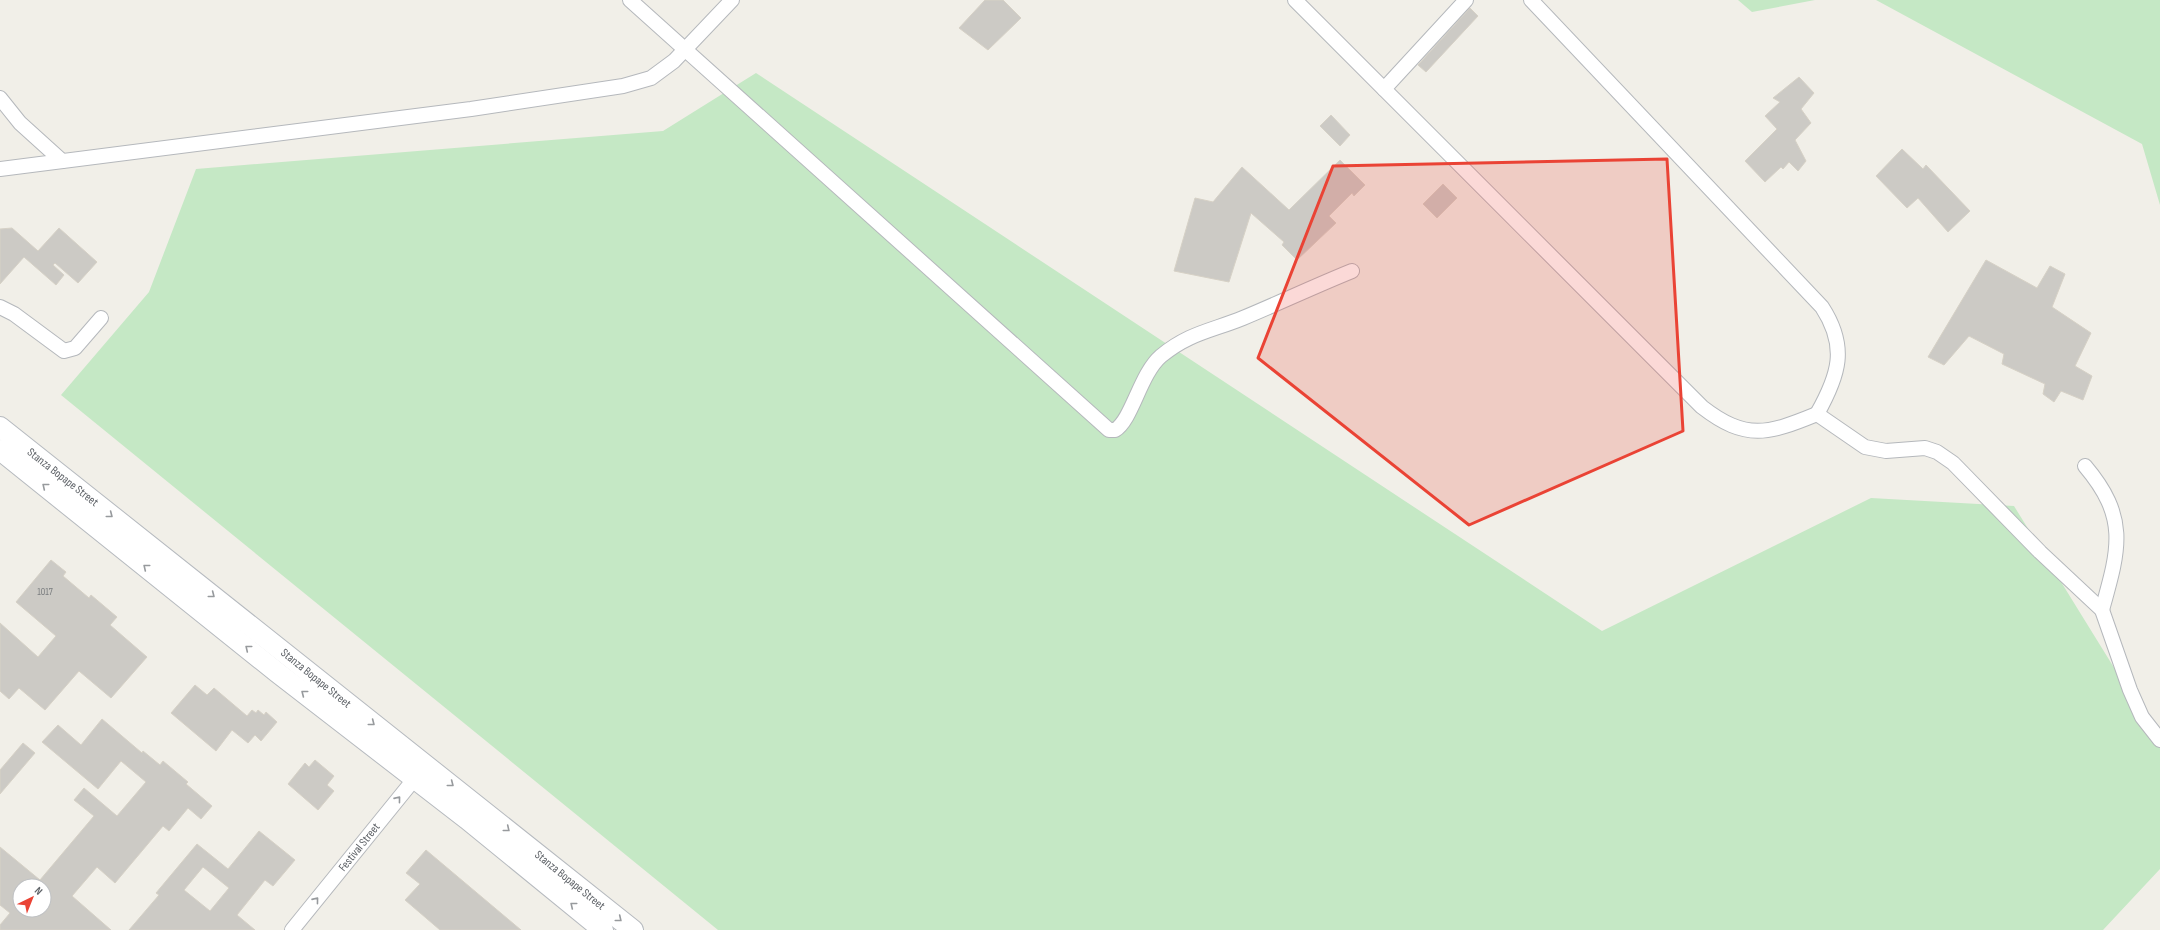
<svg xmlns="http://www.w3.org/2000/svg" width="2160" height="930" viewBox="0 0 2160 930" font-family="'Sofia Sans Condensed',sans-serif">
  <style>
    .green { fill: #c5e8c5 }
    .building { fill: #cccac5; stroke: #d6d1c6; fill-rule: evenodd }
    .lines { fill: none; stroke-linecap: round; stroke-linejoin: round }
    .minor-casing { stroke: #b5b8bc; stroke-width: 16 }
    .secondary-casing { stroke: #b6babf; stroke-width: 22 }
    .minor { stroke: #fff; stroke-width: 14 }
    .secondary { stroke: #fff; stroke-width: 20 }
    .oneway { stroke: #979a9d }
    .marked { fill: #ea4335; fill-opacity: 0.2; stroke: #ea4335; stroke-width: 3; stroke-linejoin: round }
    .labels { text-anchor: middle; stroke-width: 3.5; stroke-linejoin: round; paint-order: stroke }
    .number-label { font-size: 10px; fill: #7a7d7f }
    .street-label { font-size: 12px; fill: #5f6368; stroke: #fff }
  </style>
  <rect width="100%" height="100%" fill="#f1efe8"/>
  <g class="green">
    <polygon points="1738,0 1815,0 1752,12"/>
    <polygon points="1876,0 2160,0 2160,205 2142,144"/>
    <polygon points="756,73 1602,631 1871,498 2014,506 2147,721 2160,738 2160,869 2103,930 718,930 61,395 149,292 196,169 663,131"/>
  </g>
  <g class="building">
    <polygon points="985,0 1003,0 1021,18 988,50 959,28"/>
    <polygon points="1470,8 1478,16 1426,72 1418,65"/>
    <polygon points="1799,77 1814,93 1801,109 1811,123 1795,140 1806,161 1798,171 1789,162 1783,169 1781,167 1765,182 1745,161 1777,129 1765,116 1780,102 1773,98"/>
    <polygon points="1331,115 1350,135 1340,146 1320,126"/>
    <polygon points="1902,149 1923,169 1926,165 1970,211 1948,232 1918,198 1907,208 1876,176"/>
    <polygon points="1340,160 1365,185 1354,196 1352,193 1329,216 1336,223 1297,260 1282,245 1284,242 1251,213 1229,282 1174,271 1195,198 1213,202 1242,167 1289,210"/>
    <polygon points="1443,184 1457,198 1437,218 1423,204"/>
    <polygon points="12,228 38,251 59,228 97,262 78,283 55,263 53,265 64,275 56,285 24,257 0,284 0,229"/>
    <polygon points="1986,260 2037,288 2050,266 2065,274 2052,307 2091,333 2075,366 2092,376 2083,400 2061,391 2054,402 2043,394 2045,384 2002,364 2004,354 1969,336 1944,365 1928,357"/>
    <polygon points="51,560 66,572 63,576 89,598 91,595 117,617 110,625 147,657 111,698 79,671 45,710 19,688 9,699 0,691 0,623 38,657 56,636 16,602"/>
    <polygon points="195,685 207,695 214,688 247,716 252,710 256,713 258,710 264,715 266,712 277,722 261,741 255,735 248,743 232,730 216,751 171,713"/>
    <path d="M102 719 142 753 143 751 160 765 163 761 188 782 186 784 212 806 201 819 188 808 169 831 163 826 115 883 97 867 72 896 111 930H0V925L10 913 0 905V847L40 880 94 816 74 800 84 788 117 816 146 782 121 761 98 789 42 742 58 725 81 745ZM20 886H44V910H20Z"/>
    <polygon points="23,743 35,753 0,794 0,770"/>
    <polygon points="315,760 334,776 327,785 334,791 318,810 288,784 305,763 309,767"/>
    <path d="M259 831 295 860 273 886 265 880 237 915 255 930H129L159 895 156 893 197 844 228 869ZM203 867 229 888 210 911 184 890Z"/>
    <polygon points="426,850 521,930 440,930 405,900 420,884 406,873"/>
  </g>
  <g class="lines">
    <g class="minor-casing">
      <g id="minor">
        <path d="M630 0 1109 430H1115C1132 420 1140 374 1161 356 1189 333 1211 331 1243 318 1279 303 1315 286 1352 271"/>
        <path d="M1295 0 1702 407C1746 441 1768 434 1817 414L1865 447 1886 451 1925 448 1937 452 1953 463 2040 552 2102 610 2130 690 2142 717 2160 740"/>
        <path d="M1531 0 1822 307C1848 347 1839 375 1817 414"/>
        <polyline points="1384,89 1466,0"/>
        <polyline points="0,98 20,123 62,161"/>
        <polyline points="0,169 471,109 623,86 651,78 674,61 732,0"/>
        <polyline points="0,307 14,314 64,351 75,348 101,318"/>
        <path d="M2085 466C2129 518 2119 549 2102 610"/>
        <polyline points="292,930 420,772"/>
      </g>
    </g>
    <g class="secondary-casing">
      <g id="secondary">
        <polyline points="0,427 633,930"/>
        <polyline points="0,450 278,673 467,819 603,930"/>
      </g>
    </g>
    <use href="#minor" class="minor"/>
    <use href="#secondary" class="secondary"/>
  </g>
  <defs><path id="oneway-chevron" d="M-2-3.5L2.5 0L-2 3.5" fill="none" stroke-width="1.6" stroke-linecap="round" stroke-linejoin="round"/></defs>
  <g class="oneway">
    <use href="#oneway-chevron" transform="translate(45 486) rotate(-141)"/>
    <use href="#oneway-chevron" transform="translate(110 515) rotate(38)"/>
    <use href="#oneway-chevron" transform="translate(146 567) rotate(-141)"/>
    <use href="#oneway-chevron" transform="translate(212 595) rotate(38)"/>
    <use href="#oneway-chevron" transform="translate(248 648) rotate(-141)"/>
    <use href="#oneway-chevron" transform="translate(304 693) rotate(-142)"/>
    <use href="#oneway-chevron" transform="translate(372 723) rotate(38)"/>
    <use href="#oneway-chevron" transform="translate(451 784) rotate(38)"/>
    <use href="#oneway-chevron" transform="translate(398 799) rotate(-51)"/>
    <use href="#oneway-chevron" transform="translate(507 829) rotate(39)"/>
    <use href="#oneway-chevron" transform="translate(316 900) rotate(-51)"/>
    <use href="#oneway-chevron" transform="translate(573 905) rotate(-141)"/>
    <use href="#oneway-chevron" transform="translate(619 919) rotate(39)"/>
  </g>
  <path class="marked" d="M1667 159 1683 431 1469 525 1258 358 1333 166Z"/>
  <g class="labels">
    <g class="number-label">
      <text x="45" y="595">1017</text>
    </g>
    <g class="street-label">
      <text transform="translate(63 477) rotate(38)" y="4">Stanza Bopape Street</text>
      <text transform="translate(316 678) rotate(39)" y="4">Stanza Bopape Street</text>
      <text transform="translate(359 847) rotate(-51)" y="4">Festival Street</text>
      <text transform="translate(570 880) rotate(39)" y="4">Stanza Bopape Street</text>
    </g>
  </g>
  <g transform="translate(32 898) rotate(43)"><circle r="19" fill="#ffffff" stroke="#bfc1c3"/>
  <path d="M0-3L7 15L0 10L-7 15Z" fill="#ea4335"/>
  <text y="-6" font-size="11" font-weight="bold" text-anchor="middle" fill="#5f6368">N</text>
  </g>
</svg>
